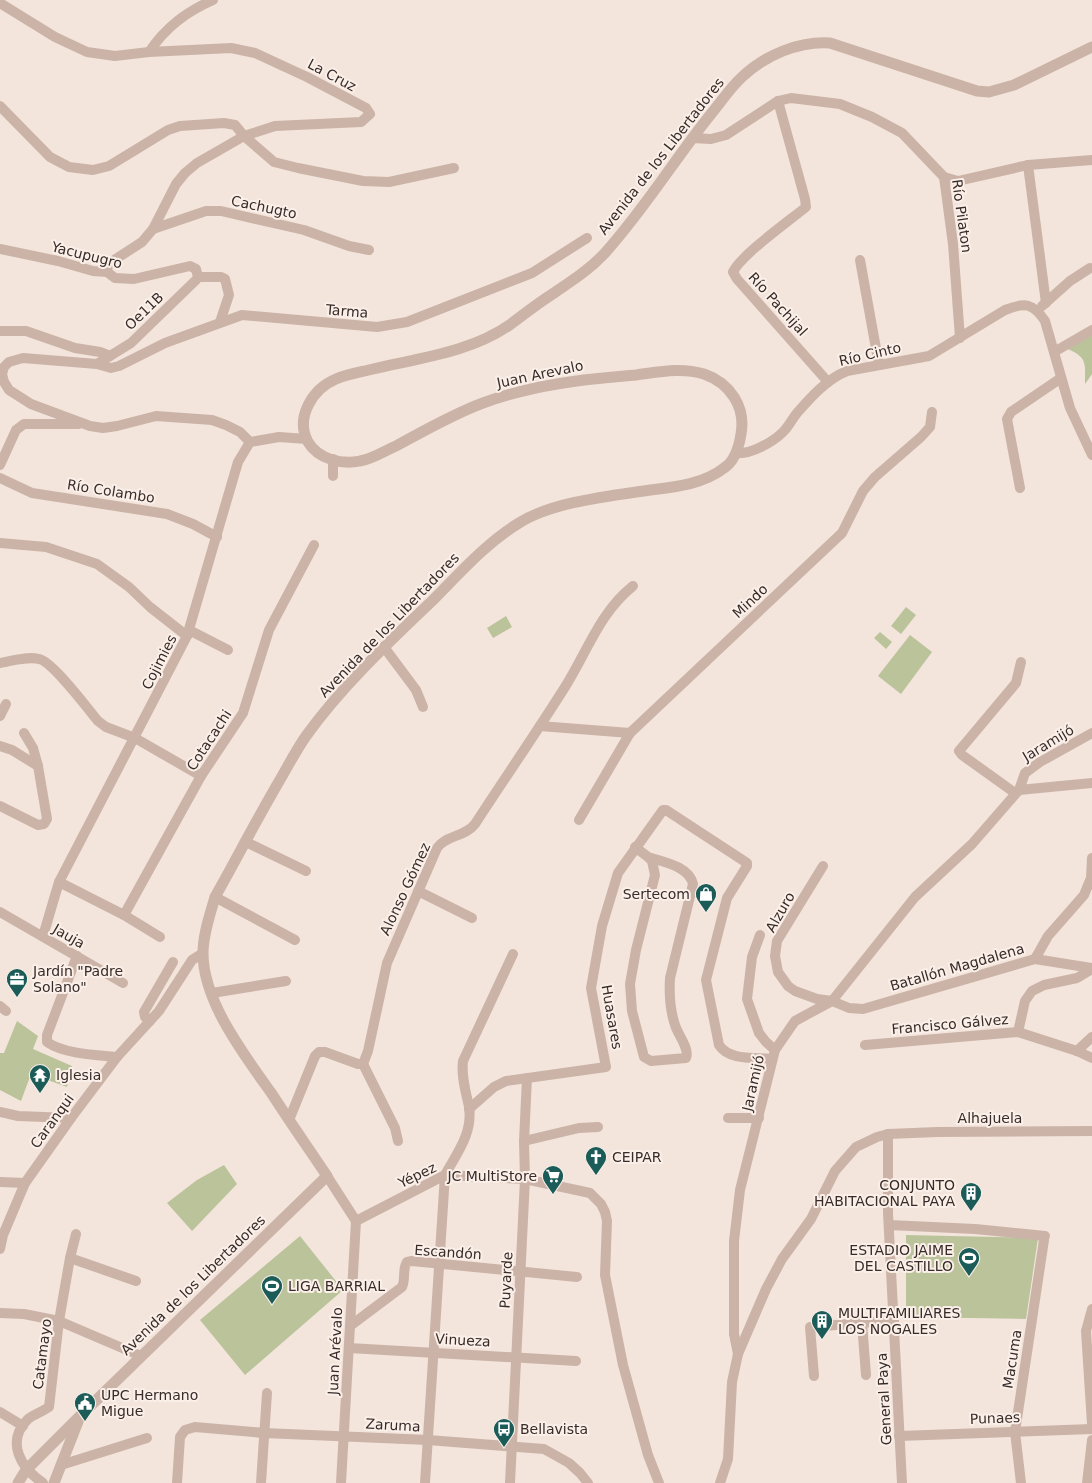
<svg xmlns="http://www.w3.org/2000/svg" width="1092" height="1483" viewBox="0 0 1092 1483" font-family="'DejaVu Sans',sans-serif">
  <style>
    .green { fill: #bbc39b }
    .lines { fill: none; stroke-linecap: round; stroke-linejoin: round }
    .minor { stroke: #ccb3a7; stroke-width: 10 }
    .tertiary { stroke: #ccb3a7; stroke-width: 11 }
    .labels { text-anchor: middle; stroke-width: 4; stroke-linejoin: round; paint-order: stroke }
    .street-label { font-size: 14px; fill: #382b28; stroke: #fbf0e9 }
    .poi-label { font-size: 14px; fill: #382b28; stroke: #fbf0e9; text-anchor: start }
  </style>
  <rect width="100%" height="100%" fill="#f3e5dc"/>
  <g class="green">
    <path d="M1092 335V374L1085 384C1085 364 1088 358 1068 349Z"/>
    <polygon points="906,607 916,615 901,634 891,626"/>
    <polygon points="506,616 512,627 493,638 487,628"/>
    <polygon points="880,632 892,642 886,649 874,638"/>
    <polygon points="910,635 932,652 901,694 878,676"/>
    <polygon points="17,1021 38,1036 33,1049 72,1066 67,1087 31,1074 21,1101 0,1090 0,1053 4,1053"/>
    <polygon points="224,1165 237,1184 192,1231 167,1203 197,1180"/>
    <polygon points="906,1235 1038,1238 1026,1319 906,1317"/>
    <polygon points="300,1236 343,1290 245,1375 200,1320"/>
  </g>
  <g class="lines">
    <g class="minor">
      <path d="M0 3 55 37 87 52 115 56 149 52C166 27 186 12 213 0"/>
      <path d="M778 101 805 199 806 207C789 221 741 255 733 272L737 279 828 382"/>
      <polyline points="0,106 50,157 69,167 93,170 109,166 168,130 180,126 224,123 235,125 244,136 274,162 298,168 363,181 389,182 454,168"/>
      <polyline points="692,138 711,139 726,135 778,101 791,98 840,104 872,117 902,133 944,177 953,244 960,338"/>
      <polyline points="1028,165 1046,303"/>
      <polyline points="944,177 958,181 1028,165 1092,160"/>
      <polyline points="153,229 206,211 221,211 304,230 349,246 369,250"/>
      <polyline points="0,249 58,261 93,271 107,272 115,278 134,279 190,266 196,269 198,277 196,280 131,343 97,364"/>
      <polyline points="860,260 879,365"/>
      <polyline points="107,272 108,264 142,242 153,229 176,184 185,173 197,163 244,136 275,126 361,122 370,114 366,108 307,77 255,53 231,48 149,52"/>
      <polyline points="198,277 221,277 225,279 229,295 220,322"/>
      <polyline points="1042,306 1070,281 1090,268"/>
      <polyline points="0,331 26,331 75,348 100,352 110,356"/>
      <polyline points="1054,352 1092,330"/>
      <polyline points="250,442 240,432 226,425 212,420 156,416 117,426 103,428 90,426 31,404 9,390 4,382 2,374 4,367 9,362 23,358 97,364 111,368 119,366 165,343 242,315 377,327 407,322 532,273 587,238"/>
      <path d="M736 453C750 455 773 442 783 432 789 426 792 419 797 413 811 397 827 379 847 371L929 356 1005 310C1025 302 1033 303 1045 321L1070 408 1092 455"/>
      <polyline points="333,459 333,476"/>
      <polyline points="0,465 16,430 24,424 79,424"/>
      <polyline points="0,478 32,493 167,514 193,524 217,537"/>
      <polyline points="1020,488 1007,419 1011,412 1061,378"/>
      <polyline points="0,543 46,547 97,564 129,587 150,607 187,636"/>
      <polyline points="189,630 228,650"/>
      <polyline points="384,647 416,690 423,707"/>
      <path d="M0 663C12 661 27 656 39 659 52 661 88 709 98 721L106 727 135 738 201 776"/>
      <polyline points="0,716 6,704"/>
      <polyline points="540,726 630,733 842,533 863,491 875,477 921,437 930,427 932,412"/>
      <polyline points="24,733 33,748 38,766"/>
      <polyline points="0,746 12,750 38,766 47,819 44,824 38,825 0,806"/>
      <polyline points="1019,790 1092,783"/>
      <polyline points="1015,793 962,755 959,751 1016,683 1021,662"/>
      <polyline points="579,820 630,733"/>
      <polyline points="246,842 306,871"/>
      <path d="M635 847 648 857 652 861 655 875 636 950 630 984 632 1011 644 1057 651 1061 686 1058C690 1049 678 1035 675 1025 670 1010 669 994 670 978L693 884C689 866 663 862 648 857"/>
      <polyline points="823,866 777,941 775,956 778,972 788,986 795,991 817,999 832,1001 849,1008 863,1009 1035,959 1092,968"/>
      <polyline points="59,882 124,915 160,937"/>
      <polyline points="418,891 472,918"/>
      <polyline points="215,897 295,940"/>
      <polyline points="0,912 123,983"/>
      <polyline points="124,915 201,776 243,713 269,630 314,545"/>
      <polyline points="760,935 752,957 747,999 759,1033 766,1042 775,1050"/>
      <polyline points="43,936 59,882 187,636 238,462 250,442 279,437 307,439"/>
      <path d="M77 956 47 1035V1042C64 1054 96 1055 117 1057"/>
      <polyline points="1035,959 1048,936 1084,895 1091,878 1092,858"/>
      <polyline points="212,993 286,981"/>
      <polyline points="0,1006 6,1011"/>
      <polyline points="150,1021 145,1017 144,1012 173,962"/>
      <polyline points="1018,1032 1025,1001 1032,991 1044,985 1077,978 1092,969"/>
      <polyline points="865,1045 1018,1032 1077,1051 1092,1058"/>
      <polyline points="1077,1051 1092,1037"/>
      <path d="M363 1064 368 1051 387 963 437 848C446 835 465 837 475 824 505 778 536 733 565 687 587 652 600 612 633 586"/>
      <polyline points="363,1064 395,1128 398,1141"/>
      <path d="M469 1109 494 1087 506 1081 606 1067 591 988 602 926 618 873 663 810H666L747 863V866L727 898 706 980 719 1045C729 1061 756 1057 772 1059"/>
      <polyline points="0,1112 18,1116 71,1118"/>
      <polyline points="728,1118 759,1118"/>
      <polyline points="289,1120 315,1056 319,1052 325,1052 358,1064 363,1064"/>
      <polyline points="888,1134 888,1213 902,1483"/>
      <polyline points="524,1141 579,1128 598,1127"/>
      <polyline points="327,1176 356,1221"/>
      <polyline points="0,1182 25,1183"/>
      <polyline points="356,1221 445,1175 525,1179 590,1193 601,1204 605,1212 607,1221 605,1275 623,1365 648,1455 659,1483"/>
      <polyline points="889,1225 975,1229 1045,1236"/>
      <polyline points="0,1249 3,1235 25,1183 71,1118 117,1057 159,1011 192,960 203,953"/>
      <polyline points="70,1258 136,1281"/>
      <polyline points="1092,1309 1086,1331 1092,1424"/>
      <polyline points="0,1313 24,1314 59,1321 141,1356"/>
      <path d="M350 1326 402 1287C406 1279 402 1269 407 1262L412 1261 577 1277"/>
      <polyline points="349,1348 576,1361"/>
      <polyline points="738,1354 766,1289 782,1259 811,1219 835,1171 856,1147 877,1137 888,1134 937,1132 1092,1131"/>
      <polyline points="866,1375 862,1323 894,1320"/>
      <polyline points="814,1376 810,1327 862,1323"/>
      <polyline points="0,1412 23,1426"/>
      <polyline points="899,1436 1092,1429"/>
      <polyline points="61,1465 147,1438"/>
      <path d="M43 1483C21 1468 5 1442 28 1419 34 1414 42 1412 49 1407L59 1321 70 1258 76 1234"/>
      <polyline points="177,1483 180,1437 185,1430 195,1427 264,1433 428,1440 544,1449 569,1463 580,1473 588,1483"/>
      <polyline points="261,1483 267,1393"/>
      <polyline points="341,1483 356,1221"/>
      <path d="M425 1483 445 1175C457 1153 473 1133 469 1107 466 1092 461 1077 463 1061L513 954"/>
      <polyline points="510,1483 525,1179 524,1141 527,1078"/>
      <polyline points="720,1483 728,1459 732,1382 738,1354 734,1334 734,1241 740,1190 775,1050 795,1021 832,1001 915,897 972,844 1019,790 1025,773 1040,762 1092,733"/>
      <polyline points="1021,1483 1015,1432 1044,1240"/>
      <polyline points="1087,1483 1092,1440"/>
    </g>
    <g class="tertiary">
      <path d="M18 1483 26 1470 81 1415 327 1176C309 1149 290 1122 272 1094 245 1056 203 1002 203 953 203 934 210 915 215 897 237 858 258 817 281 778 289 764 297 749 306 736 342 686 388 643 432 601 459 574 486 543 519 523 552 502 610 496 650 490 675 487 704 484 724 468 735 461 739 447 741 434 746 407 730 383 704 374 681 367 659 372 636 375 584 379 532 385 483 403 453 414 424 431 396 446 384 451 373 459 360 461 342 465 318 459 308 442 295 418 312 389 336 379 347 374 361 372 373 369 420 358 472 352 511 324 524 314 537 304 551 295 570 282 588 271 604 254 644 210 674 160 711 114 721 102 730 88 742 77 765 55 799 41 830 43L977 91 989 92 1014 85 1092 47"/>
      <polyline points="54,1483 79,1419"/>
    </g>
  </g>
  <defs>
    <g id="shop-pin" transform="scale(1.125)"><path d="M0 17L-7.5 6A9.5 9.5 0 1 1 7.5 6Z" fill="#1b5c58" stroke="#fbf0e9"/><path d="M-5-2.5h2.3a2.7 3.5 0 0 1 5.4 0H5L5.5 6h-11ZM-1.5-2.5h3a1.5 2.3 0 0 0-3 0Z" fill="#fff"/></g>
    <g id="office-pin" transform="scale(1.125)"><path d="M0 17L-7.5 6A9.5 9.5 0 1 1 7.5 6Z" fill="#1b5c58" stroke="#fbf0e9"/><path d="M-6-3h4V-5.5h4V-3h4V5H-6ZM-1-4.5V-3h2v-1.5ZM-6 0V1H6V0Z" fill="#fff"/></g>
    <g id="temple-pin" transform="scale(1.125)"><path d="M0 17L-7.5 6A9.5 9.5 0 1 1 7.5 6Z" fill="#1b5c58" stroke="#fbf0e9"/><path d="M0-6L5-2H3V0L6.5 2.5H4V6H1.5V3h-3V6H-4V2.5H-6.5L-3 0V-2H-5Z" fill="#fff"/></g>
    <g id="church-pin" transform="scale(1.125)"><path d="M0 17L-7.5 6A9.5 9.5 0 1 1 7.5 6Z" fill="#1b5c58" stroke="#fbf0e9"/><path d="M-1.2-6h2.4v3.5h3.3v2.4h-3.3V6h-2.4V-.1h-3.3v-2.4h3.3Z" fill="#fff"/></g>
    <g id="supermarket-pin" transform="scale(1.125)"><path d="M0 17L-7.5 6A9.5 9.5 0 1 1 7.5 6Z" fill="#1b5c58" stroke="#fbf0e9"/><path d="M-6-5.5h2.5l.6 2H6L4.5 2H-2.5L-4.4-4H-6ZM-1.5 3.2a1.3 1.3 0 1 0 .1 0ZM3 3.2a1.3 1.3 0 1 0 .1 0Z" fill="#fff"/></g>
    <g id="building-pin" transform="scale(1.125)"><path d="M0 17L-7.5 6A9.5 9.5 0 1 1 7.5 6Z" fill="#1b5c58" stroke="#fbf0e9"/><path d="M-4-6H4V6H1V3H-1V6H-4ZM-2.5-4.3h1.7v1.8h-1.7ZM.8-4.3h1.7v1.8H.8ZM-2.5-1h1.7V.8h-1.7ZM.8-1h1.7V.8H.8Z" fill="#fff"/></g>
    <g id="stadium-pin" transform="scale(1.125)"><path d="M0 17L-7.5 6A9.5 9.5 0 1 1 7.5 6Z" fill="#1b5c58" stroke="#fbf0e9"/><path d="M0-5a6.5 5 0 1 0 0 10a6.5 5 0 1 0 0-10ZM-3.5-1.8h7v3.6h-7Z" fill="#fff"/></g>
    <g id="civic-pin" transform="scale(1.125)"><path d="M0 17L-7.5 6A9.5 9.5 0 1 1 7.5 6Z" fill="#1b5c58" stroke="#fbf0e9"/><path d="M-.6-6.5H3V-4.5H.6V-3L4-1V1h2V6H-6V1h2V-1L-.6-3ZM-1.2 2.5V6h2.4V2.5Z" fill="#fff"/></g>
    <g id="bus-pin" transform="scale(1.125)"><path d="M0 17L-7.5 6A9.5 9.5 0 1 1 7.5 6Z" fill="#1b5c58" stroke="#fbf0e9"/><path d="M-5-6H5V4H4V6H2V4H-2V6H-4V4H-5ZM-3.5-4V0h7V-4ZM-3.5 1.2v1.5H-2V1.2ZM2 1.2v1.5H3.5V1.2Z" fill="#fff"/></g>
  </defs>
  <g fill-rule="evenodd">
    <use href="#shop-pin" x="706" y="894"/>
    <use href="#office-pin" x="17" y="979"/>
    <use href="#temple-pin" x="40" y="1075"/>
    <use href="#church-pin" x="596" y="1157"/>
    <use href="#supermarket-pin" x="553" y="1176"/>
    <use href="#building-pin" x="971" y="1193"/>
    <use href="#stadium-pin" x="969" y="1258"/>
    <use href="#stadium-pin" x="272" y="1286"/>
    <use href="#building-pin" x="822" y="1321"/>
    <use href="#civic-pin" x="85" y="1403"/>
    <use href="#bus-pin" x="504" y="1429"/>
  </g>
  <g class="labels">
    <g class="street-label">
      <text transform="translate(332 75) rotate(28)" y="5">La Cruz</text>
      <text transform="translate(661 156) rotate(-52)" y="5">Avenida de los Libertadores</text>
      <text transform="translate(264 207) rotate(12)" y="5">Cachugto</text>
      <text transform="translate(962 216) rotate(82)" y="5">Río Pilaton</text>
      <text transform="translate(87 255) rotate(14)" y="5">Yacupugro</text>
      <text transform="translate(778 304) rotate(48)" y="5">Río Pachijal</text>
      <text transform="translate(144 311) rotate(-44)" y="5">Oe11B</text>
      <text transform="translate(347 311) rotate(5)" y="5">Tarma</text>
      <text transform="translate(870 354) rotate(-13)" y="5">Río Cinto</text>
      <text transform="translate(540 374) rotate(-12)" y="5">Juan Arevalo</text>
      <text transform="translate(111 491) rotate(9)" y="5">Río Colambo</text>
      <text transform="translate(750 601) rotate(-43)" y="5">Mindo</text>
      <text transform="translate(389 625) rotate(-46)" y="5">Avenida de los Libertadores</text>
      <text transform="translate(159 662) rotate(-63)" y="5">Cojimies</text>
      <text transform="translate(209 740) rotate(-57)" y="5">Cotacachi</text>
      <text transform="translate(1048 743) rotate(-31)" y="5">Jaramijó</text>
      <text transform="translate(405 889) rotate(-65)" y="5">Alonso Gómez</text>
      <text transform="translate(780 912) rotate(-60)" y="5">Alzuro</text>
      <text transform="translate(69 936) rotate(30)" y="5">Jauja</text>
      <text transform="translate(957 967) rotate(-16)" y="5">Batallón Magdalena</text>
      <text transform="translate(612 1017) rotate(80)" y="5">Huasares</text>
      <text transform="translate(950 1024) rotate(-5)" y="5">Francisco Gálvez</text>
      <text transform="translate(753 1083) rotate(-77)" y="5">Jaramijó</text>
      <text x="990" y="1123">Alhajuela</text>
      <text transform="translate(52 1121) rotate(-54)" y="5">Caranqui</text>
      <text transform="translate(417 1175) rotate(-26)" y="5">Yépez</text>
      <text transform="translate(448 1252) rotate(4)" y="5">Escandón</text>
      <text transform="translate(506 1280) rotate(-87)" y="5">Puyarde</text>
      <text transform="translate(193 1285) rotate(-44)" y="5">Avenida de los Libertadores</text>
      <text transform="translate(463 1340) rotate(3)" y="5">Vinueza</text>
      <text transform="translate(335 1351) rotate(-87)" y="5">Juan Arévalo</text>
      <text transform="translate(42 1354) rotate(-83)" y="5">Catamayo</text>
      <text transform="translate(1012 1359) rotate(-81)" y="5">Macuma</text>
      <text transform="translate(884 1399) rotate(-93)" y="5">General Paya</text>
      <text transform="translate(995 1418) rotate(-2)" y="5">Punaes</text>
      <text transform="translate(393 1425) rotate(3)" y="5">Zaruma</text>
    </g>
    <g class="poi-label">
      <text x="690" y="899" text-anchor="end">Sertecom</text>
      <text x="33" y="976">Jardín "Padre<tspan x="33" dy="16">Solano"</tspan></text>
      <text x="56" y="1080">Iglesia</text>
      <text x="612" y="1162">CEIPAR</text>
      <text x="537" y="1181" text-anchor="end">JC MultiStore</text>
      <text x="955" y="1190" text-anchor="end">CONJUNTO<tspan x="955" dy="16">HABITACIONAL PAYA</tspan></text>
      <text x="953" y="1255" text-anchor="end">ESTADIO JAIME<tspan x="953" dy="16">DEL CASTILLO</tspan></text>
      <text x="288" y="1291">LIGA BARRIAL</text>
      <text x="838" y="1318">MULTIFAMILIARES<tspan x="838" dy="16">LOS NOGALES</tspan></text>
      <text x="101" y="1400">UPC Hermano<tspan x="101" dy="16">Migue</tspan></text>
      <text x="520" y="1434">Bellavista</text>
    </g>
  </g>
</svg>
